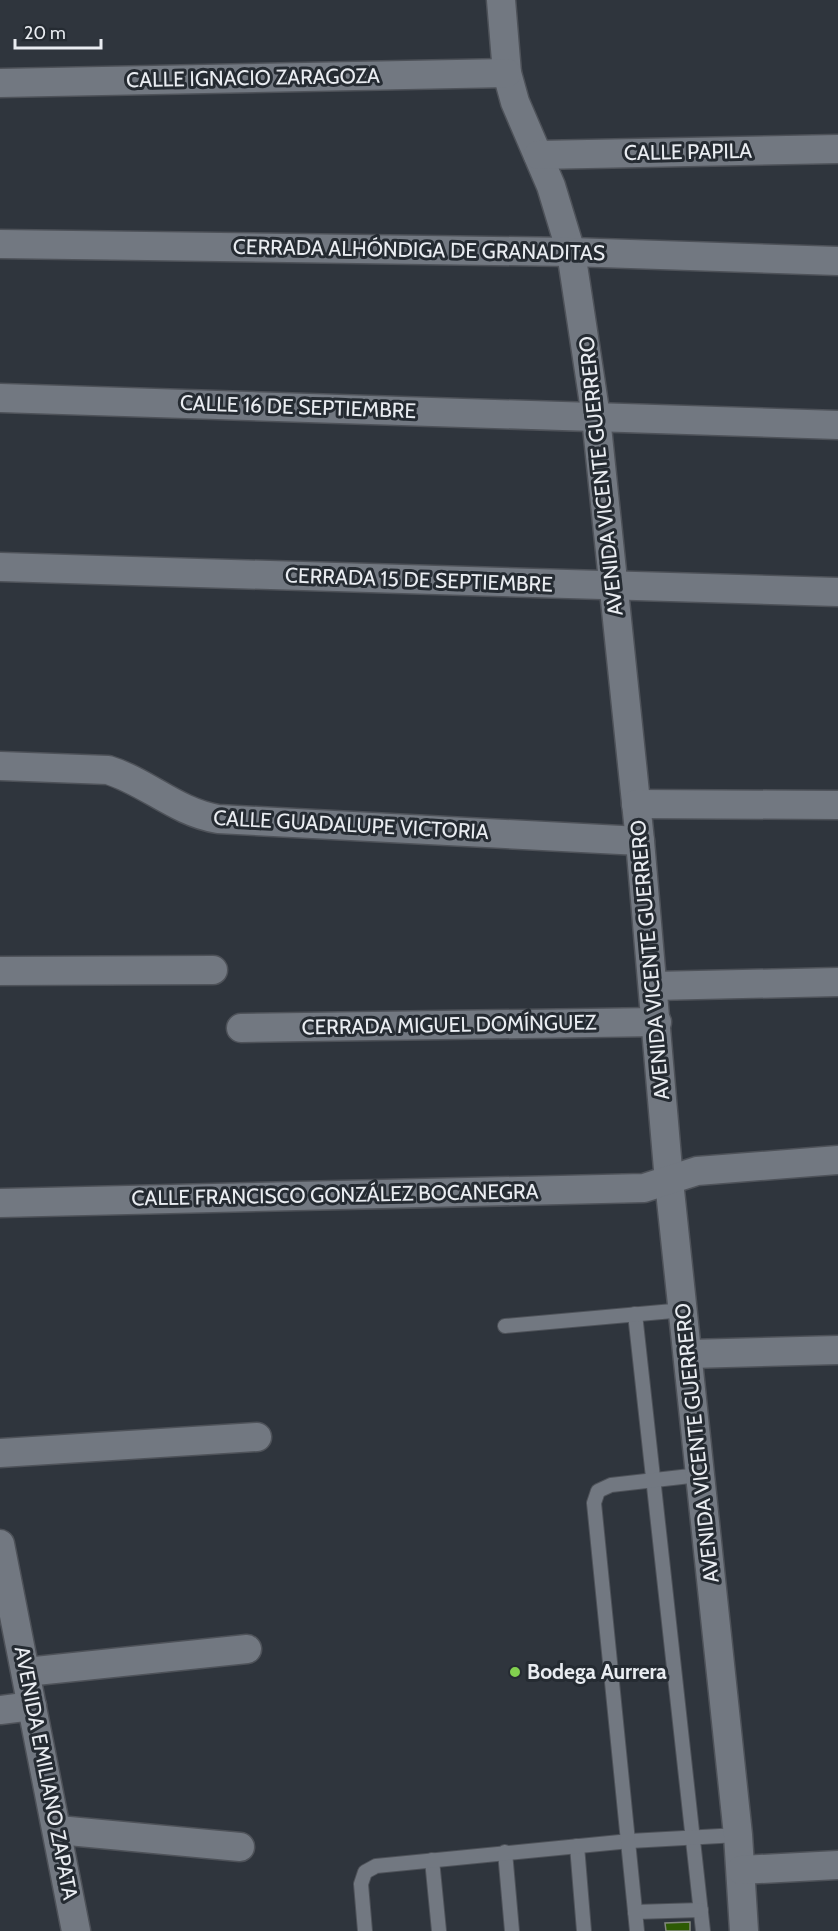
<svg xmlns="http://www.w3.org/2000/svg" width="838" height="1931" viewBox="0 0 838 1931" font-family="Cabin,sans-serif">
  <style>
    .building { fill: #2d5b03; stroke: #82887e; stroke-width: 1.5 }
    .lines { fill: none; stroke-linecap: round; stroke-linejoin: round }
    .lane-casing { stroke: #4e5259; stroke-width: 16 }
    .street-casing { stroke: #4e5259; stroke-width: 31 }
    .lane { stroke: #727881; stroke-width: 14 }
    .street { stroke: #727881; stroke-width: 28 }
    .poi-dot { fill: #82d04f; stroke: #252b32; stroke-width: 2 }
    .labels { text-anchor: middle; stroke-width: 6; stroke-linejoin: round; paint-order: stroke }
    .street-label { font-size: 21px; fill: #e9ecf1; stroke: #252b32 }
    .poi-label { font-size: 21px; font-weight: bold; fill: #e9ecf1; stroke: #252b32; text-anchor: start }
  </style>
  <rect width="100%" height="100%" fill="#2f353d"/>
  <polygon class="building" points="690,1922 690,1931 666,1931 665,1923"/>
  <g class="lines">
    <g class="lane-casing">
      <g id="lane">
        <polyline points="635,1314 703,1931"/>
        <polyline points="505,1326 684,1310"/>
        <polyline points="577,1846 584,1931"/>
        <polyline points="505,1852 512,1931"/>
        <polyline points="432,1860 439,1931"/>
        <polyline points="635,1912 701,1910"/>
        <polyline points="365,1931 361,1884 365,1872 376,1866 630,1841 738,1835"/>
        <polyline points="637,1931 594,1503 598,1491 611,1485 699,1475"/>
      </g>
    </g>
    <g class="street-casing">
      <g id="street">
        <polyline points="501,0 507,73 515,102 551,186 571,252 596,417 640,841 669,1181 738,1835 744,1931"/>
        <polyline points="0,83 507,73"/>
        <polyline points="538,155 838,149"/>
        <polyline points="0,244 571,252 838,261"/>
        <polyline points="0,398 838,425"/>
        <polyline points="0,567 838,592"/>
        <path d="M0 766 108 770C147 782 176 812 218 819L640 841"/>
        <polyline points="636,804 838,805"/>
        <polyline points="0,971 213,970"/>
        <polyline points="654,986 838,982"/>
        <polyline points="241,1028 657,1022"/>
        <polyline points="0,1203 644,1188 697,1171 838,1160"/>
        <polyline points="689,1354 838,1350"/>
        <polyline points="0,1453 257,1437"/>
        <polyline points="0,1544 76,1931"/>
        <polyline points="26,1672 247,1649"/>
        <polyline points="0,1710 32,1706"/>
        <polyline points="58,1830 240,1847"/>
        <polyline points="741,1870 838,1865"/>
      </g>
    </g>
    <use href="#lane" class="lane"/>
    <use href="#street" class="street"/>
  </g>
  <circle class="poi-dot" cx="515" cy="1672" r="6"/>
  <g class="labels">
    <g class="street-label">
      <text transform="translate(253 78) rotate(-1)" y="7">CALLE IGNACIO ZARAGOZA</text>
      <text transform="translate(688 152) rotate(-1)" y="7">CALLE PAPILA</text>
      <text transform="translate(419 250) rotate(1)" y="7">CERRADA ALHÓNDIGA DE GRANADITAS</text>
      <text transform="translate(298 407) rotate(2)" y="7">CALLE 16 DE SEPTIEMBRE</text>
      <text transform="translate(601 476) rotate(-96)" y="7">AVENIDA VICENTE GUERRERO</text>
      <text transform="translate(419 580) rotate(2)" y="7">CERRADA 15 DE SEPTIEMBRE</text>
      <text transform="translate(351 825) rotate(3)" y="7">CALLE GUADALUPE VICTORIA</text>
      <text transform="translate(650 960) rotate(-95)" y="7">AVENIDA VICENTE GUERRERO</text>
      <text transform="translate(449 1025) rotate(-1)" y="7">CERRADA MIGUEL DOMÍNGUEZ</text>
      <text transform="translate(335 1195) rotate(-1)" y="7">CALLE FRANCISCO GONZÁLEZ BOCANEGRA</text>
      <text transform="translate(697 1443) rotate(-96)" y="7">AVENIDA VICENTE GUERRERO</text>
      <text transform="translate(46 1773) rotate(79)" y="7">AVENIDA EMILIANO ZAPATA</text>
    </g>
    <g class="poi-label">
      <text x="527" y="1679">Bodega Aurrera</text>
    </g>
  </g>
  <path d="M15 39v9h86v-9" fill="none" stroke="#e9ecf1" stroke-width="3"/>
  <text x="24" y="39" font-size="18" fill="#e9ecf1" stroke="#252b32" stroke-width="4.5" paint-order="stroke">20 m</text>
</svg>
